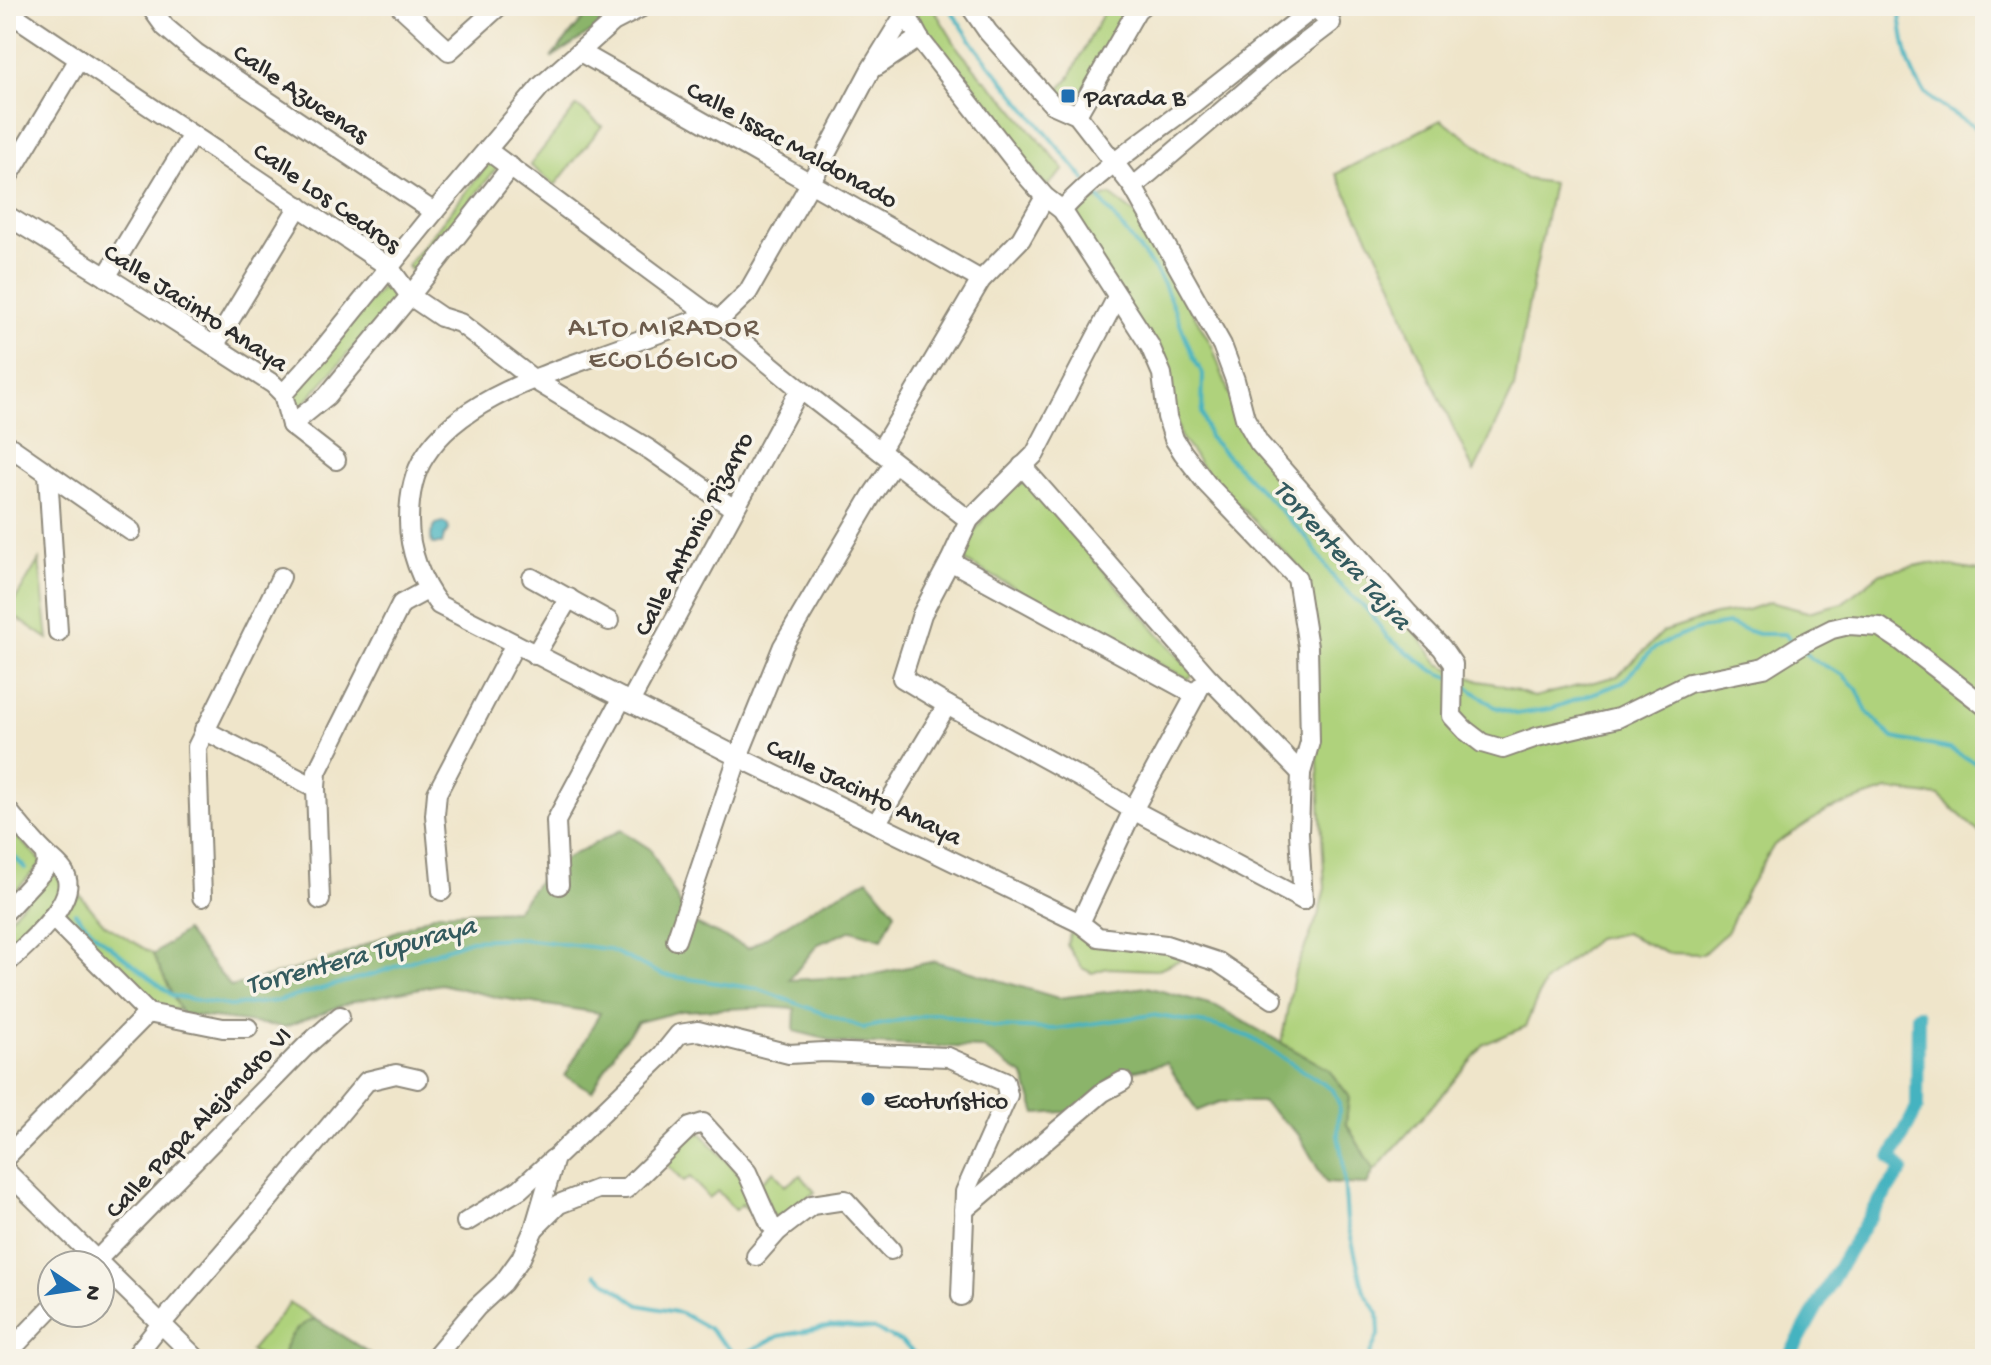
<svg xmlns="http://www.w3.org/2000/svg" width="1991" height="1365" viewBox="0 0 1991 1365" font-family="'Gochi Hand',sans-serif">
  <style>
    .green { fill: #afd27b; stroke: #6d7e53; stroke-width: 2 }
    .forest { fill: #8bb46b; stroke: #5b704b; stroke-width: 2 }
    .water { fill: #45b3c0; stroke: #386f76; stroke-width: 2 }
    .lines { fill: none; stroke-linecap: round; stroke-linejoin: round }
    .stream { stroke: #45b3c0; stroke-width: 4 }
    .canal { stroke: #45b3c0; stroke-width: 14 }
    .minor-casing { stroke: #8d887a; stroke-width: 22 }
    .minor { stroke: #fff; stroke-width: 18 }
    .poi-dot { fill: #1f6fb2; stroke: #f7f3e8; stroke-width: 3 }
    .labels { text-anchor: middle; stroke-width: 7; stroke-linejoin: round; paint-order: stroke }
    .street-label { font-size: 26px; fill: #2b2b2b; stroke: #f7f3e8 }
    .poi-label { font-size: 26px; fill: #2b2b2b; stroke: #f7f3e8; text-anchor: start }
    .neighbourhood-label { font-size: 28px; letter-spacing: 2px; fill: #6d5c4c; stroke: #f7f3e8 }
    .water-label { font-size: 28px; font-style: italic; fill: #345b5f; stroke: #f7f3e8 }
  </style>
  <rect width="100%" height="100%" fill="#f7f3e8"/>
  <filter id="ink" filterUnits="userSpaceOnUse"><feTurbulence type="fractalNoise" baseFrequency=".0125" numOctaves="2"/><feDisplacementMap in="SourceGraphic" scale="16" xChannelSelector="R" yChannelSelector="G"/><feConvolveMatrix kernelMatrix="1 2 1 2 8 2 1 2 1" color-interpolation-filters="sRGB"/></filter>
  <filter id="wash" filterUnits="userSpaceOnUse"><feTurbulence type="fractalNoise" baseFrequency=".006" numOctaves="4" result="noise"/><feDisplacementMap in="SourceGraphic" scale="32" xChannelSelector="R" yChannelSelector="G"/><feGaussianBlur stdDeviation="1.8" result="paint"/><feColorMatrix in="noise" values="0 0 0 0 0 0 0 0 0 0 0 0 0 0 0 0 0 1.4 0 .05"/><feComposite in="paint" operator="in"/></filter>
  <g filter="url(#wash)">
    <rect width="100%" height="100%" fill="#efe5ca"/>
    <g class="green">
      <polygon points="912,6 932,6 959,50 982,77 1007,101 1064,170 1047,186 1041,180 924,31"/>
      <polygon points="1107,6 1132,6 1080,95 1073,104 1048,92 1059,90 1068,80"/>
      <polygon points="577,106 602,126 555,185 530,165"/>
      <polygon points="1441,120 1526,179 1553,183 1526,317 1514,388 1474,472 1409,332 1393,284 1336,174"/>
      <polygon points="492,159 499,165 414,272 407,266"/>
      <polygon points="1110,195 1138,216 1212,346 1245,438 1416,633 1439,664 1479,681 1501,685 1534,697 1618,676 1663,632 1715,615 1747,610 1770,602 1808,612 1842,603 1881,573 1929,563 1985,572 1985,838 1939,796 1887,790 1828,810 1774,845 1746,892 1728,931 1703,954 1666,953 1625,933 1596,939 1544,983 1525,1027 1484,1044 1448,1088 1374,1171 1346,1123 1349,1096 1328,1069 1281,1043 1295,971 1318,916 1325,888 1317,749 1314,614 1309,587 1299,567 1207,473 1180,436 1175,413 1075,217 1092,201"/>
      <polygon points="389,279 398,291 398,297 301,407 293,405 289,395"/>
      <polygon points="1023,483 1031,487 1194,674 1188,679 966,562 964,552 966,543 984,518 1015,485"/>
      <polygon points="39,560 48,639 8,612"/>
      <polygon points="6,827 38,857 41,863 6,902"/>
      <polygon points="53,871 62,884 55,903 6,954 6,922"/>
      <polygon points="80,895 104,924 165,961 219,1018 149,1005 63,921 63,913"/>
      <polygon points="1074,929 1181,955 1180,960 1156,970 1107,968 1092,973 1082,968 1067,945 1070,934"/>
      <polygon points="701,1133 740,1176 764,1227 742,1204 735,1210 718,1191 709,1198 690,1177 683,1182 665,1162 690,1136"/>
      <polygon points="774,1171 785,1186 801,1175 815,1192 781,1217 773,1216 760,1183"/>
      <polygon points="290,1303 379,1359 269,1359 250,1351"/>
    </g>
    <g class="forest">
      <polygon points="594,6 631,6 551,58"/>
      <polygon points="621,830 650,849 689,921 748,948 823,902 868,879 895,912 882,939 852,930 818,944 789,980 867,976 935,961 1058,998 1147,987 1216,1006 1328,1069 1349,1096 1346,1123 1374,1171 1367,1185 1326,1183 1299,1135 1262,1102 1219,1102 1197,1111 1167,1063 1114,1075 1077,1111 1036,1114 1024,1076 982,1048 841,1043 794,1031 795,1009 769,1007 681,1011 638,1022 619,1045 592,1091 565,1076 600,1013 500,998 441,984 354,1001 285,1027 182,1014 153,955 185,931 231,987 335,958 438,913 516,910 549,867"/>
      <path d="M315 1319 379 1359H294L284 1354C286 1337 299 1324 315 1319Z"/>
    </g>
    <path class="water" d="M443 522 448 525 449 530 444 536 442 544H432C430 535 431 531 436 524Z"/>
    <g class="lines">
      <g class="stream">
        <polyline points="948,6 977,49 1085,180"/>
        <path d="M1899 6C1903 40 1907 83 1937 103 1952 114 1969 123 1985 134"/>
        <polyline points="1093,190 1153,267 1164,284 1195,361 1203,374 1202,413 1209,437 1307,538 1336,581 1370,613 1388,638 1434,671 1449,677"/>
        <polyline points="1803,651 1812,659 1843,675 1857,689 1867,712 1893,738 1950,749 1985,768"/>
        <polyline points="1457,681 1466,686 1495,707 1516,714 1550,709 1622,683 1652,650 1670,640 1699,629 1728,624 1758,634 1785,634 1794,643"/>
        <polyline points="6,848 25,868"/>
        <polyline points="75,913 96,935 173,996 230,1006 278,1001 377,973 471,940 514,938 608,949 663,975 758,989 863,1028 937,1013 995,1027 1055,1029 1152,1015 1213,1025 1250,1037 1333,1090 1339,1104 1338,1135 1343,1161 1347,1220 1364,1291 1378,1313 1379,1333 1370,1354 1371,1359"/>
        <polyline points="596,1274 639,1305 681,1313 708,1328 738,1357 779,1336 832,1326 874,1329 903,1343 920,1359"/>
      </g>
      <path class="canal" d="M1788 1359C1824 1294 1858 1229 1902 1170L1891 1158 1917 1108 1918 1015"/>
    </g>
  </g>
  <g filter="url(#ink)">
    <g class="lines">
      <g class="minor-casing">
        <g id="minor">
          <polyline points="150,6 165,27 196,53 434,212"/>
          <polyline points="400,6 449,51 499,6"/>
          <polyline points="902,6 919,38 1025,174 1045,197 1062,210 1150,346 1162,374 1167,417 1174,439 1183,453 1207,484 1297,578 1308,647 1310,742 1301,773 1299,833 1303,900"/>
          <polyline points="970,6 988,32 1052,104 1077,115 1133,187 1222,345 1235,380 1245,418 1259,443 1408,613 1442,648 1453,664 1452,716 1465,730 1482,743 1503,749 1537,737 1618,718 1689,683 1764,668 1804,643 1832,629 1849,625 1880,627 1901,641 1985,706"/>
          <polyline points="6,10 389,267 410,296 441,317 460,323 533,379 650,450 734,509"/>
          <polyline points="580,52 981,280"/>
          <polyline points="877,66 919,38"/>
          <polyline points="1077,115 1137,10 1142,6"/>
          <polyline points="487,150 710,315 800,389 969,520"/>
          <polyline points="6,180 79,59"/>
          <polyline points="1133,187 1277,64 1331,23 1314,6"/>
          <path d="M1062 210C1102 168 1149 137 1195 102 1235 71 1275 38 1315 7"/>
          <polyline points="6,215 121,286 273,384 283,394 291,425 336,460"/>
          <polyline points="106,277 192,135"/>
          <polyline points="1117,297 1035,454 969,520 950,561 922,614 902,678 947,705 1088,782 1133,810 1303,900"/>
          <path d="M710 315C674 328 637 341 601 354 542 376 460 400 425 456 413 474 409 500 409 521 409 550 421 582 439 605L738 757 1080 923 1098 937 1166 945 1218 962 1273 999"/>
          <polyline points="718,321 748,292 811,182 871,69 906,12"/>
          <polyline points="214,346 299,206"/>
          <polyline points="283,394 320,353 434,212 541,86 613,22 644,6"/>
          <polyline points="291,425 327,396 410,296 511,167"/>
          <polyline points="6,444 131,531"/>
          <polyline points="880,451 981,280 1021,239 1045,197"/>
          <polyline points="1022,466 1207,676 1301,773"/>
          <polyline points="48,474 58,632"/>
          <polyline points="950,561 1196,695"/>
          <polyline points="532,578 609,621"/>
          <polyline points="535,655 569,598"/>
          <polyline points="630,702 800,389"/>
          <polyline points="204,730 316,788"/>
          <path d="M6 808C18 823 30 838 43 851 50 859 61 865 65 874 80 901 24 947 6 964"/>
          <polyline points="876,824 947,705"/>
          <polyline points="559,885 556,821 622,698"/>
          <polyline points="442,891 435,815 437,793 515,644"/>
          <polyline points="202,897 197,747 281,577"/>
          <polyline points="320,900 316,788 317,772 401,604 427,590"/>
          <polyline points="6,911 44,870 46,864 45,854"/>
          <polyline points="52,917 148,1013 223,1028 248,1028"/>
          <polyline points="1080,923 1133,810 1200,687"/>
          <polyline points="676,940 738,757 783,646 871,497 894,463"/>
          <polyline points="6,1157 148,1013"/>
          <polyline points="6,1171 197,1359"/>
          <polyline points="964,1210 1103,1092 1123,1081"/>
          <polyline points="466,1222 520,1189 553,1159"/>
          <polyline points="536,1227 559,1204 598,1189 626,1189 690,1127 703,1123 747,1172 770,1224 778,1231"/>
          <polyline points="756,1256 778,1231 812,1205 845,1200 891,1250"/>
          <polyline points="92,1265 306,1046 340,1016"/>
          <polyline points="6,1355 52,1307"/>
          <polyline points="133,1359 161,1324 259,1211 367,1081 396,1074 418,1079"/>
          <polyline points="433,1359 477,1307 503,1283 521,1258 534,1229 555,1158 662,1055 679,1034 698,1031 789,1054 824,1052 948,1057 1005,1082 1008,1095 965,1192 961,1296"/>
        </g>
      </g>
      <use href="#minor" class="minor"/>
    </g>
  </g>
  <g class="poi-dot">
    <rect x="1060" y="88" width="16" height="16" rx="4"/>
    <circle cx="868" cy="1099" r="8"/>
  </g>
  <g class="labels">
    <g class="street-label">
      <text transform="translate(302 92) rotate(34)" y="9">Calle Azucenas</text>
      <text transform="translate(793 143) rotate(29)" y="9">Calle Issac Maldonado</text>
      <text transform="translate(328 196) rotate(35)" y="9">Calle Los Cedros</text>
      <text transform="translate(197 306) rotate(33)" y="9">Calle Jacinto Anaya</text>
      <text transform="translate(692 533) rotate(-62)" y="9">Calle Antonio Pizarro</text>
      <text transform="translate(865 790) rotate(26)" y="9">Calle Jacinto Anaya</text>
      <text transform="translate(197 1121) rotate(-46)" y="9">Calle Papa Alejandro VI</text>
    </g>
    <g class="poi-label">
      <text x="1084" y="105">Parada B</text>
      <text x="884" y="1108">Ecoturístico</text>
    </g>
    <g class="neighbourhood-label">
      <text x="664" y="335">ALTO MIRADOR<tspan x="664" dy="32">ECOLÓGICO</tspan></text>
    </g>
    <g class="water-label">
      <text transform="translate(1344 553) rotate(48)" y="10">Torrentera Tajra</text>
      <text transform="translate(360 953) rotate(-15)" y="10">Torrentera Tupuraya</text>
    </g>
  </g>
  <rect width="1991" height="1365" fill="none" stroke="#f7f3e8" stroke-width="32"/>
  <g transform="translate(76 1289) rotate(103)"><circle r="38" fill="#f7f3e8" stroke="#a5a39c" stroke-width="2"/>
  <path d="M0-6L14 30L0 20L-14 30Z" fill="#1f6fb2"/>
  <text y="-12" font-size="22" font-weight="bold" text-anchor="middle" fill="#2b2b2b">N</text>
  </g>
</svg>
